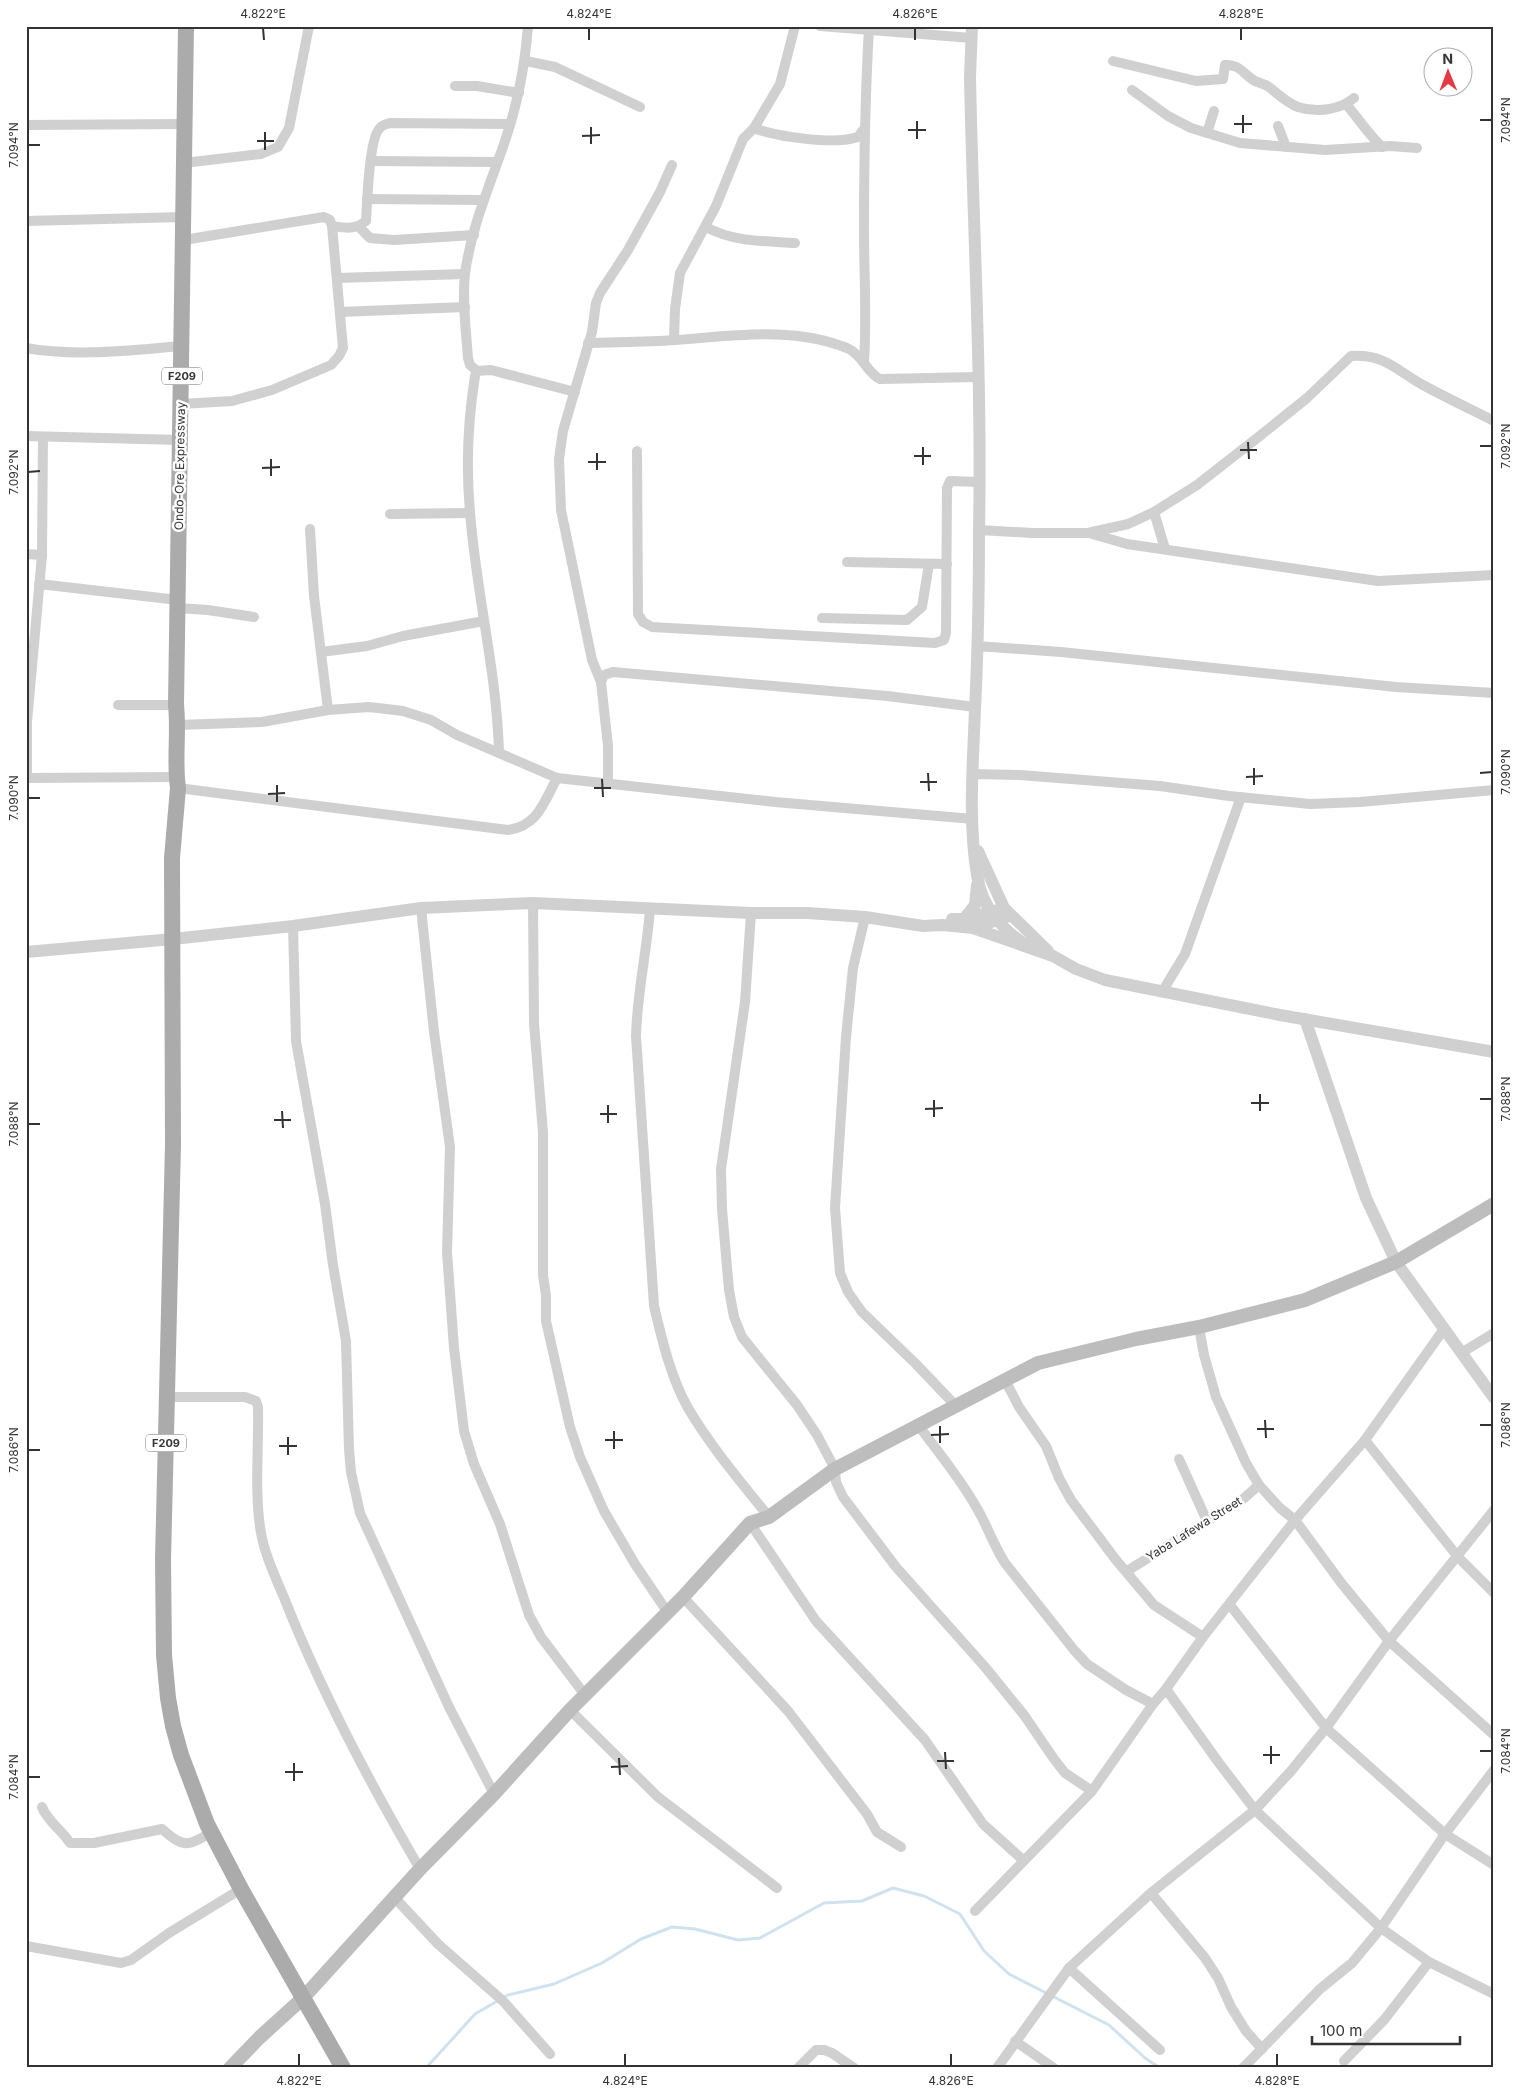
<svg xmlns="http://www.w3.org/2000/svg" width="1520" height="2094" viewBox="0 0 1520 2094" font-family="Inter,sans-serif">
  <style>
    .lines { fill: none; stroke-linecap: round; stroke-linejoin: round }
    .stream { stroke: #cfe2ee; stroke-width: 3 }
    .minor { stroke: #d0d0d0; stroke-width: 10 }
    .tertiary { stroke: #d0d0d0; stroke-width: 12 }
    .secondary { stroke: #bdbdbd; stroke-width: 14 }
    .primary { stroke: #ababab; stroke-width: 16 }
    .ticks { fill: none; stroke: #333; stroke-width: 2 }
    .labels { text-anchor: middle; stroke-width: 5; stroke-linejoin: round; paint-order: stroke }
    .shield { fill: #fff; stroke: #707070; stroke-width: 1 }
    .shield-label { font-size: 11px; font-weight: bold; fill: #333 }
    .street-label { font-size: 12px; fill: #333; stroke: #fff }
    .neatline { fill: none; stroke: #333; stroke-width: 2 }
    .ticks-label { font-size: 12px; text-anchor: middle; fill: #333 }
  </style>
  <rect width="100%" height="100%" fill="#fff"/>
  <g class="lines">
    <polyline class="stream" points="426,2068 475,2014 508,1995 554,1984 602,1963 641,1939 672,1927 695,1929 738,1940 760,1938 824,1903 862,1901 893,1888 924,1896 960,1914 984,1951 1009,1974 1109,2025 1145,2058 1160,2068"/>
    <g class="minor">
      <polyline points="820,26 972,38"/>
      <polyline points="526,61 555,67 640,107"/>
      <path d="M1113 61 1196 81 1223 79 1225 65C1240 64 1243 74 1255 81 1259 83 1265 84 1269 87 1278 94 1287 103 1298 107 1316 113 1340 110 1354 98"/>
      <polyline points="455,86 477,86 519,93"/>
      <polyline points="1132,90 1168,116 1191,128 1240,143 1325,150 1390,146 1417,148"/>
      <path d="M1346 104C1358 118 1368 134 1382 147"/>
      <polyline points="26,125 185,124"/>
      <polyline points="1278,126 1286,147"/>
      <path d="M754 128C777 137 835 145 858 137L864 129"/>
      <polyline points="1207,133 1214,111"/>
      <polyline points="371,161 497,162"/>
      <polyline points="184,163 261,154 278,147 289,128 309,26"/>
      <polyline points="367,199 483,200"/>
      <polyline points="26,221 183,217"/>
      <path d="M332 226C346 228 355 230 366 221 367 205 369 137 380 128 382 125 387 124 390 123L510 124"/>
      <polyline points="359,227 370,238 394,240 474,235"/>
      <path d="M706 227C733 242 765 241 795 243"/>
      <polyline points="337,278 465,274"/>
      <polyline points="340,312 465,307"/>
      <polyline points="674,340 675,309 680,273 716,206 743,139 754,128 780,84 795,26"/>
      <path d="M588 343C618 342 647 342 676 340 733 336 793 326 847 348 863 355 866 372 880 379L977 377"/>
      <path d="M26 348C77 357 131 350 182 346"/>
      <path d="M864 361C867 318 864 275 864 231 864 163 865 96 869 29"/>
      <path d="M477 371 470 365 468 358C466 330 462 301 465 274 471 227 491 183 506 138 518 102 525 65 528 26"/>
      <polyline points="181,404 232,401 272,390 331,365 339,356 343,348 332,226 330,220 324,217 184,240"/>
      <polyline points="26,436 180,440"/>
      <polyline points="637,451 638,614 643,622 652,627 935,643 944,640 946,633 947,488 950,481 980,482"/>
      <polyline points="1154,512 1165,549"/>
      <polyline points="390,514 470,513"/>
      <polyline points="310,529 314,596 328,710"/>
      <path d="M979 530 1032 533H1088L1128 524 1154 512 1197 485 1261 435 1307 398 1351 356C1384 354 1395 369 1421 384 1445 397 1470 409 1494 421"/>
      <polyline points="1089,533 1127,544 1378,581 1494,575"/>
      <polyline points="26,554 42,555"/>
      <polyline points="847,562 947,564"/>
      <polyline points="39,584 178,600"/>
      <polyline points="177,608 208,610 254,617"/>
      <polyline points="822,618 907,620 922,607 929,564"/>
      <polyline points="977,646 1061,652 1396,687 1494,693"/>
      <polyline points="321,652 367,646 403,636 484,621"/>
      <polyline points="601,682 592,660 561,510 559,459 563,431 592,332 596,303 600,293 628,250 660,192 672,165"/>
      <polyline points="118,705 176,705"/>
      <polyline points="178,725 262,722 328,710 369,707 403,711 431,720 457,735 557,778 775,802 973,819"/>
      <path d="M499 753C497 672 476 593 470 512 466 468 468 420 475 376L477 371 491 370 575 392"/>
      <polyline points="972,774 1020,775 1160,786 1229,796 1310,804 1360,802 1494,790"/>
      <polyline points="26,778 177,777"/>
      <polyline points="27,778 27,722 42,555 43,437"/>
      <polyline points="608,783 608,746 601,682 604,675 613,672 887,696 975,707"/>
      <path d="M178 788 508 830C538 826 544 802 557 778"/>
      <polyline points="533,903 534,1023 543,1133 543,1275 546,1296 546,1321 570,1427 580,1457 604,1511 635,1564 668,1613"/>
      <polyline points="421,908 434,1032 450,1147 447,1252 454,1348 464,1431 474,1464 500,1524 529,1615 541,1637 585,1695"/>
      <path d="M650 909C647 951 637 993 636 1036L654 1306C662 1340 671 1378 688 1408 711 1447 741 1482 769 1517"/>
      <polyline points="751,913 745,1002 721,1169 722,1209 729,1290 734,1317 742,1337 797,1405 817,1435 835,1469 836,1482 843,1497 896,1567 985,1667 1024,1715 1054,1759 1065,1773 1092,1791"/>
      <polyline points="865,917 853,968 846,1037 835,1208 840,1273 848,1292 862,1312 915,1363 956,1406"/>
      <polyline points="293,926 296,1041 325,1204 333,1265 346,1341 349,1449 351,1472 360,1513 449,1707 494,1794"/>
      <polyline points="1162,992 1185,954 1241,797"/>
      <polyline points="1199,1327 1204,1355 1216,1397 1246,1463 1259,1485 1280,1508 1295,1520 1342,1584 1389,1641 1494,1735"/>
      <polyline points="1461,1353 1494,1333"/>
      <polyline points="1005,1380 1019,1407 1046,1446 1059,1478 1071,1500 1116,1560 1154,1605 1203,1637"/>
      <path d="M167 1397H245L256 1401 258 1407C259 1447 254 1493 261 1533 266 1561 281 1588 291 1615 327 1702 372 1787 420 1869"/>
      <path d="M919 1426C938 1452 959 1477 975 1505 987 1524 993 1545 1005 1563L1074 1650 1087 1664 1126 1690 1153 1704"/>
      <polyline points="1365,1440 1458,1557 1494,1593"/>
      <polyline points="1179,1459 1207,1521"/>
      <polyline points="750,1523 816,1621 925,1740 983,1824 1023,1860"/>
      <polyline points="1127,1571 1242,1500 1259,1485"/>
      <polyline points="683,1597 788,1711 867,1814 877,1832 901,1847"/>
      <polyline points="1230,1605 1326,1728 1445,1834 1494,1865"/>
      <polyline points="1166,1689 1219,1763 1255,1810 1381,1928 1429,1962 1494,1994"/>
      <polyline points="570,1710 658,1797 777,1888"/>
      <path d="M42 1807C47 1821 62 1830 70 1843H94L162 1829C184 1848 186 1847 212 1832"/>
      <polyline points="1151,1893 1205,1958 1218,1978 1231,2007 1246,2031 1262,2049"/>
      <polyline points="394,1897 438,1944 503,2001 550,2054"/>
      <polyline points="975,1911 1092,1791 1153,1704 1166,1689 1203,1637 1295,1520 1365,1440 1444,1329"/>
      <polyline points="26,1946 121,1963 131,1960 169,1933 241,1889"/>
      <polyline points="1069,1968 1160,2050"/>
      <polyline points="1015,2041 1054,2068"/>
      <polyline points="1344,2061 1384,2020 1429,1962"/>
      <polyline points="798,2068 816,2050 824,2050 832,2053 854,2068"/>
      <polyline points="997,2068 1069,1968 1151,1893 1255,1810 1291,1771 1326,1728 1389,1641 1494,1510"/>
      <polyline points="1243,2068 1320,1989 1352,1963 1381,1928 1445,1834 1494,1770"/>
    </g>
    <g class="tertiary">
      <path d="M972 26 970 77C973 228 982 379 979 530 979 590 978 650 975 709 973 764 968 821 977 875 982 909 1003 931 1031 948"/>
      <polyline points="978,851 1004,908 1048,951"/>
      <polyline points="952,919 964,919 998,910"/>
      <polyline points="964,919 975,905 977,885"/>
      <polyline points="973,928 1053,956 1076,969 1105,980 1280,1015 1494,1052"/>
      <polyline points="26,952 173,939 293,926 421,908 533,903 751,913 807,913 865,917 923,926 942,925 973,928 1009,916"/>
      <polyline points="1305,1019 1366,1198 1396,1262 1494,1398"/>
    </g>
    <polyline class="secondary" points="230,2068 259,2038 303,1998 420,1869 494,1794 570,1710 683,1597 750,1523 769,1517 835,1469 1038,1363 1136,1339 1199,1327 1305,1300 1396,1262 1494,1204"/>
    <path class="primary" d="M186 26 176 705C179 733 174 761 178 788L172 858 173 1144 163 1560 164 1655 168 1698 173 1726 181 1755 207 1824 241 1889 343 2068"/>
  </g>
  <path class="ticks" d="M263 28 264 40M589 28V40M915 28V40M1241 28V40M1243 115V133M1480 120H1492M917 121V139M1234 124H1252M591 127V144M908 130H926M265 132V150M582 136 600 135M257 141H274M28 145H40M1248 442 1249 459M1480 446H1492M923 447V465M1240 450H1257M597 453V470M914 456H931M271 459V476M588 462H606M262 468 280 467M28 472 40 471M1254 768V785M928 773 929 791M1480 773 1492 772M1246 777 1263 776M602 779 603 797M920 782H937M277 785V802M594 788H611M268 794 285 793M28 798H40M1260 1094V1111M1480 1099H1492M934 1100V1117M1251 1103H1269M608 1105V1123M925 1109 943 1108M282 1111 283 1128M600 1114H617M274 1120H291M28 1124H40M1265 1420 1266 1438M1480 1425H1492M940 1426V1443M1257 1429H1274M614 1431V1449M931 1435 949 1434M288 1437V1455M605 1440H623M279 1446H297M28 1450H40M1271 1746V1764M1480 1751H1492M945 1752 946 1769M1263 1755H1280M619 1758 620 1775M937 1761H954M294 1763V1781M611 1767 628 1766M285 1772H303M28 1777H40M299 2054V2066M625 2054V2066M951 2054V2066M1277 2054V2066"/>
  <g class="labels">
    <g class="shield">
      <rect x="162" y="367.5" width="40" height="17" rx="4"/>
      <rect x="146" y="1434.5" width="40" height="17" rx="4"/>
    </g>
    <g class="shield-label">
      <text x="182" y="380">F209</text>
      <text x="166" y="1447">F209</text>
    </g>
    <g class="street-label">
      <text transform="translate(180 466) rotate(-89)" y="4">Ondo-Ore Expressway</text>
      <text transform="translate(1194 1529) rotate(-32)" y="4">Yaba Lafewa Street</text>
    </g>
  </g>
  <rect width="1520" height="2094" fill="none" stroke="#ffffff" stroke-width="55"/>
  <g transform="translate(1448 72) rotate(359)"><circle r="24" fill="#ffffff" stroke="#adadad"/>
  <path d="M0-4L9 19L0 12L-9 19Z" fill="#e63946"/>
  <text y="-8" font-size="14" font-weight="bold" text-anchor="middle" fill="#333333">N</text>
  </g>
  <path d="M1312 2036v8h148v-8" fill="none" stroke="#333333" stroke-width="2.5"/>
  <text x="1320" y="2036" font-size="15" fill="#333333" stroke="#ffffff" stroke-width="4" paint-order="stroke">100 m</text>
  <rect x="28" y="28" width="1464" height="2038" class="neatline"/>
  <g class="ticks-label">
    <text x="263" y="18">4.822°E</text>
    <text x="589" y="18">4.824°E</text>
    <text x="915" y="18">4.826°E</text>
    <text x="1241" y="18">4.828°E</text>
    <text transform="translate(1506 120) rotate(-90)" y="4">7.094°N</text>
    <text transform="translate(14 145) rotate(-90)" y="4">7.094°N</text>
    <text transform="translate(1506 446) rotate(-90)" y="4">7.092°N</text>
    <text transform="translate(14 472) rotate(-90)" y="4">7.092°N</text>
    <text transform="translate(1506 772) rotate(-90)" y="4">7.090°N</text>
    <text transform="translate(14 798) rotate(-90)" y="4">7.090°N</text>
    <text transform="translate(1506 1099) rotate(-90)" y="4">7.088°N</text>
    <text transform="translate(14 1124) rotate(-90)" y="4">7.088°N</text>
    <text transform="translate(1506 1425) rotate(-90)" y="4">7.086°N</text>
    <text transform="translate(14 1450) rotate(-90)" y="4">7.086°N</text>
    <text transform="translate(1506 1751) rotate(-90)" y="4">7.084°N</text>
    <text transform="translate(14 1777) rotate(-90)" y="4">7.084°N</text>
    <text x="299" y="2085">4.822°E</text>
    <text x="625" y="2085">4.824°E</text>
    <text x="951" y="2085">4.826°E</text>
    <text x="1277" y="2085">4.828°E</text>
  </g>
</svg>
